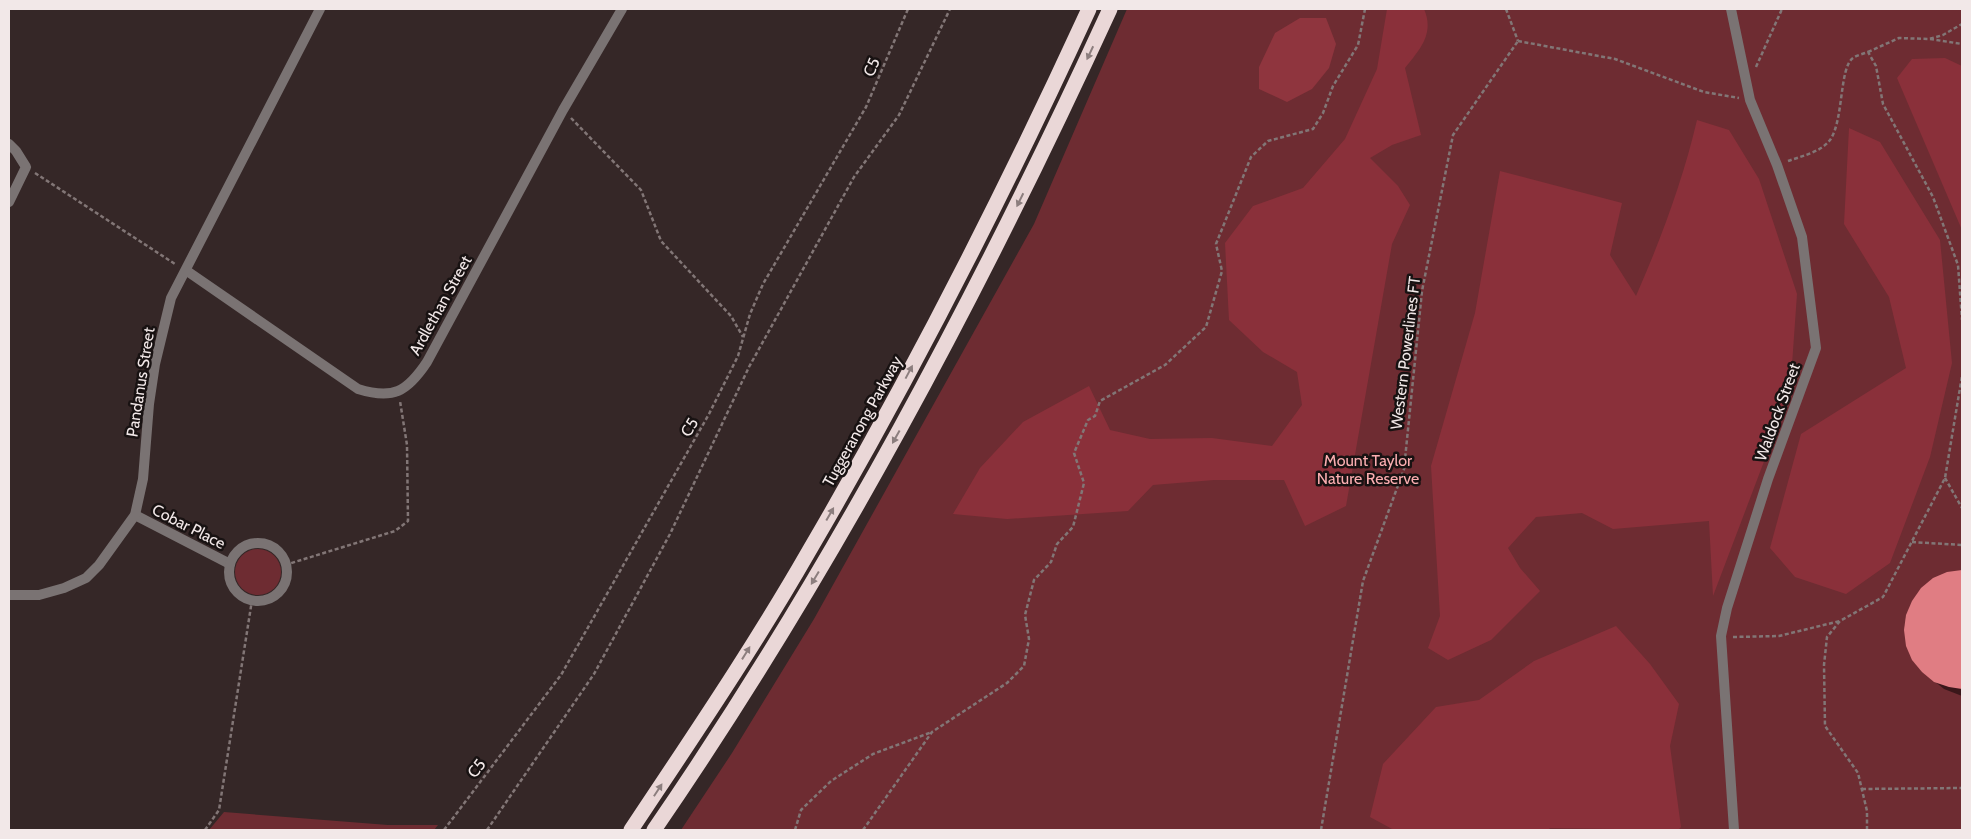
<svg xmlns="http://www.w3.org/2000/svg" width="1971" height="839" viewBox="0 0 1971 839" font-family="Cabin,sans-serif">
  <style>
    .green { fill: #6e2c32 }
    .forest { fill: #8a303a }
    .water { fill: #8f353e }
    .shadow { fill: #0007 }
    .building { fill: #e07d83 }
    .lines { fill: none; stroke-linecap: round; stroke-linejoin: round }
    .path { stroke: #827676; stroke-width: 2.5; stroke-dasharray: 4 2.5; stroke-linecap: butt }
    .minor { stroke: #7a7373; stroke-width: 10 }
    .motorway { stroke: #ead7d7; stroke-width: 15 }
    .oneway { fill: #8c7e7e }
    .labels { text-anchor: middle; stroke-width: 5; stroke-linejoin: round; paint-order: stroke }
    .street-label { font-size: 16px; fill: #f2e8e8; stroke: #181212 }
    .park-label { font-size: 16px; fill: #fcaeb1; stroke: #181212 }
  </style>
  <rect width="100%" height="100%" fill="#352727"/>
  <g class="green">
    <polygon points="1127,9 1962,9 1962,830 681,830 732,753 814,619 1034,224"/>
    <circle cx="258" cy="572" r="23"/>
    <polygon points="224,812 388,825 438,825 434,830 209,830"/>
  </g>
  <g class="forest">
    <path d="M1387 9H1424C1435 34 1419 50 1405 68L1421 135 1392 145 1370 158 1398 186 1410 205 1392 244 1346 506 1305 526 1284 480H1214L1153 485 1128 511 1007 519 953 514 980 468 1023 422 1089 386 1110 430 1150 439 1212 438 1272 446 1302 405 1297 372 1263 352 1229 320 1225 243 1253 206 1303 188 1345 139 1377 69Z"/>
    <polygon points="1945,58 1962,66 1962,230 1897,78 1912,59"/>
    <path d="M1697 120 1729 130 1759 179 1797 294 1790 393 1713 596 1709 521 1613 529 1582 513 1536 517 1508 548 1520 568 1540 591 1491 640 1448 660 1428 648 1440 616 1431 466 1475 313 1500 171 1622 203 1610 255 1636 296C1661 239 1683 180 1697 120Z"/>
    <polygon points="1849,128 1880,142 1940,240 1952,363 1930,457 1890,563 1846,594 1795,577 1770,548 1801,434 1906,368 1889,297 1844,224"/>
    <polygon points="1616,626 1650,664 1679,704 1670,746 1681,827 1678,830 1550,828 1548,830 1394,830 1370,817 1383,764 1436,707 1479,700 1534,661"/>
  </g>
  <polygon class="water" points="1300,18 1326,18 1336,44 1329,68 1312,89 1287,102 1259,89 1259,67 1275,33"/>
  <polygon class="shadow" points="1962,571 1962,696 1944,689 1923,672 1948,573"/>
  <polygon class="building" points="1962,570 1962,689 1949,687 1934,682 1922,672 1912,660 1906,646 1904,630 1906,615 1912,601 1921,588 1933,578 1947,572"/>
  <g class="lines">
    <g class="path">
      <polyline points="1506,9 1518,41"/>
      <polyline points="1930,39 1962,44"/>
      <polyline points="1518,41 1615,59 1704,92 1739,98"/>
      <polyline points="1868,52 1899,38 1929,39 1943,35 1962,24"/>
      <polyline points="1756,67 1782,9"/>
      <polyline points="571,118 641,190 661,241 731,316 743,337"/>
      <path d="M1788 161C1802 156 1821 152 1830 140 1844 120 1839 68 1853 58 1857 55 1863 54 1868 52L1876 66 1883 104 1933 197 1958 265 1962 320"/>
      <polyline points="35,173 175,264"/>
      <polyline points="1945,478 1962,508"/>
      <polyline points="1912,542 1962,545"/>
      <polyline points="285,565 395,531 408,521 407,445 400,401"/>
      <polyline points="1733,637 1779,636 1840,621"/>
      <polyline points="1862,789 1962,788"/>
      <polyline points="205,830 219,810 252,600"/>
      <polyline points="444,830 561,675 709,414 738,356 750,314 763,284 866,107 908,9"/>
      <polyline points="487,830 594,674 670,534 749,367 854,177 899,115 950,9"/>
      <polyline points="795,830 801,810 831,781 873,754 932,732"/>
      <polyline points="863,830 932,732 1007,683 1024,666 1029,639 1025,615 1034,580 1051,562 1057,544 1073,527 1084,483 1074,453 1088,420 1095,416 1100,401 1165,365 1206,327 1222,271 1216,244 1251,157 1268,141 1313,129 1323,113 1333,86 1358,45 1365,9"/>
      <polyline points="1321,830 1363,581 1404,469 1422,291 1453,135 1518,41"/>
      <polyline points="1867,830 1867,811 1858,773 1825,726 1824,665 1827,637 1840,621 1883,597 1945,478 1962,376"/>
    </g>
    <g class="minor">
      <polyline points="1731,9 1750,100 1777,165 1802,237 1816,348 1768,479 1727,608 1721,636 1734,830"/>
      <polyline points="9,144 16,151 26,167 9,202"/>
      <path d="M187 271 358 389C393 400 407 392 427 362L563 110 622 9"/>
      <polyline points="135,515 230,564"/>
      <circle cx="258" cy="572" r="29"/>
      <polyline points="9,595 39,595 64,588 86,578 99,565 135,515 143,479 149,404 155,364 171,298 320,9"/>
    </g>
    <g class="motorway">
      <path d="M631 830C692 738 754 647 809 551 912 375 1004 194 1089 9"/>
      <path d="M654 830C832 571 979 294 1110 9"/>
    </g>
  </g>
  <defs><path id="oneway-solid" d="M-6-.8H1V-3.2L6.5 0L1 3.2V.8H-6Z" transform="scale(1.25)"/></defs>
  <g class="oneway">
    <use href="#oneway-solid" transform="translate(1090 53) rotate(115)"/>
    <use href="#oneway-solid" transform="translate(1020 200) rotate(116)"/>
    <use href="#oneway-solid" transform="translate(909 372) rotate(-62)"/>
    <use href="#oneway-solid" transform="translate(896 437) rotate(119)"/>
    <use href="#oneway-solid" transform="translate(830 514) rotate(-60)"/>
    <use href="#oneway-solid" transform="translate(815 578) rotate(121)"/>
    <use href="#oneway-solid" transform="translate(746 653) rotate(-58)"/>
    <use href="#oneway-solid" transform="translate(658 790) rotate(-57)"/>
  </g>
  <g class="labels">
    <g class="street-label">
      <text transform="translate(871 67) rotate(-67)" y="6">C5</text>
      <text transform="translate(440 305) rotate(-61)" y="6">Ardlethan Street</text>
      <text transform="translate(1405 353) rotate(-83)" y="6">Western Powerlines FT</text>
      <text transform="translate(140 382) rotate(-81)" y="6">Pandanus Street</text>
      <text transform="translate(1777 412) rotate(-70)" y="6">Waldock Street</text>
      <text transform="translate(862 421) rotate(-61)" y="6">Tuggeranong Parkway</text>
      <text transform="translate(689 427) rotate(-60)" y="6">C5</text>
      <text transform="translate(189 526) rotate(27)" y="6">Cobar Place</text>
      <text transform="translate(476 768) rotate(-53)" y="6">C5</text>
    </g>
    <g class="park-label">
      <text x="1368" y="466">Mount Taylor<tspan x="1368" dy="18">Nature Reserve</tspan></text>
    </g>
  </g>
  <rect width="1971" height="839" fill="none" stroke="#f2e8e8" stroke-width="20"/>
</svg>
